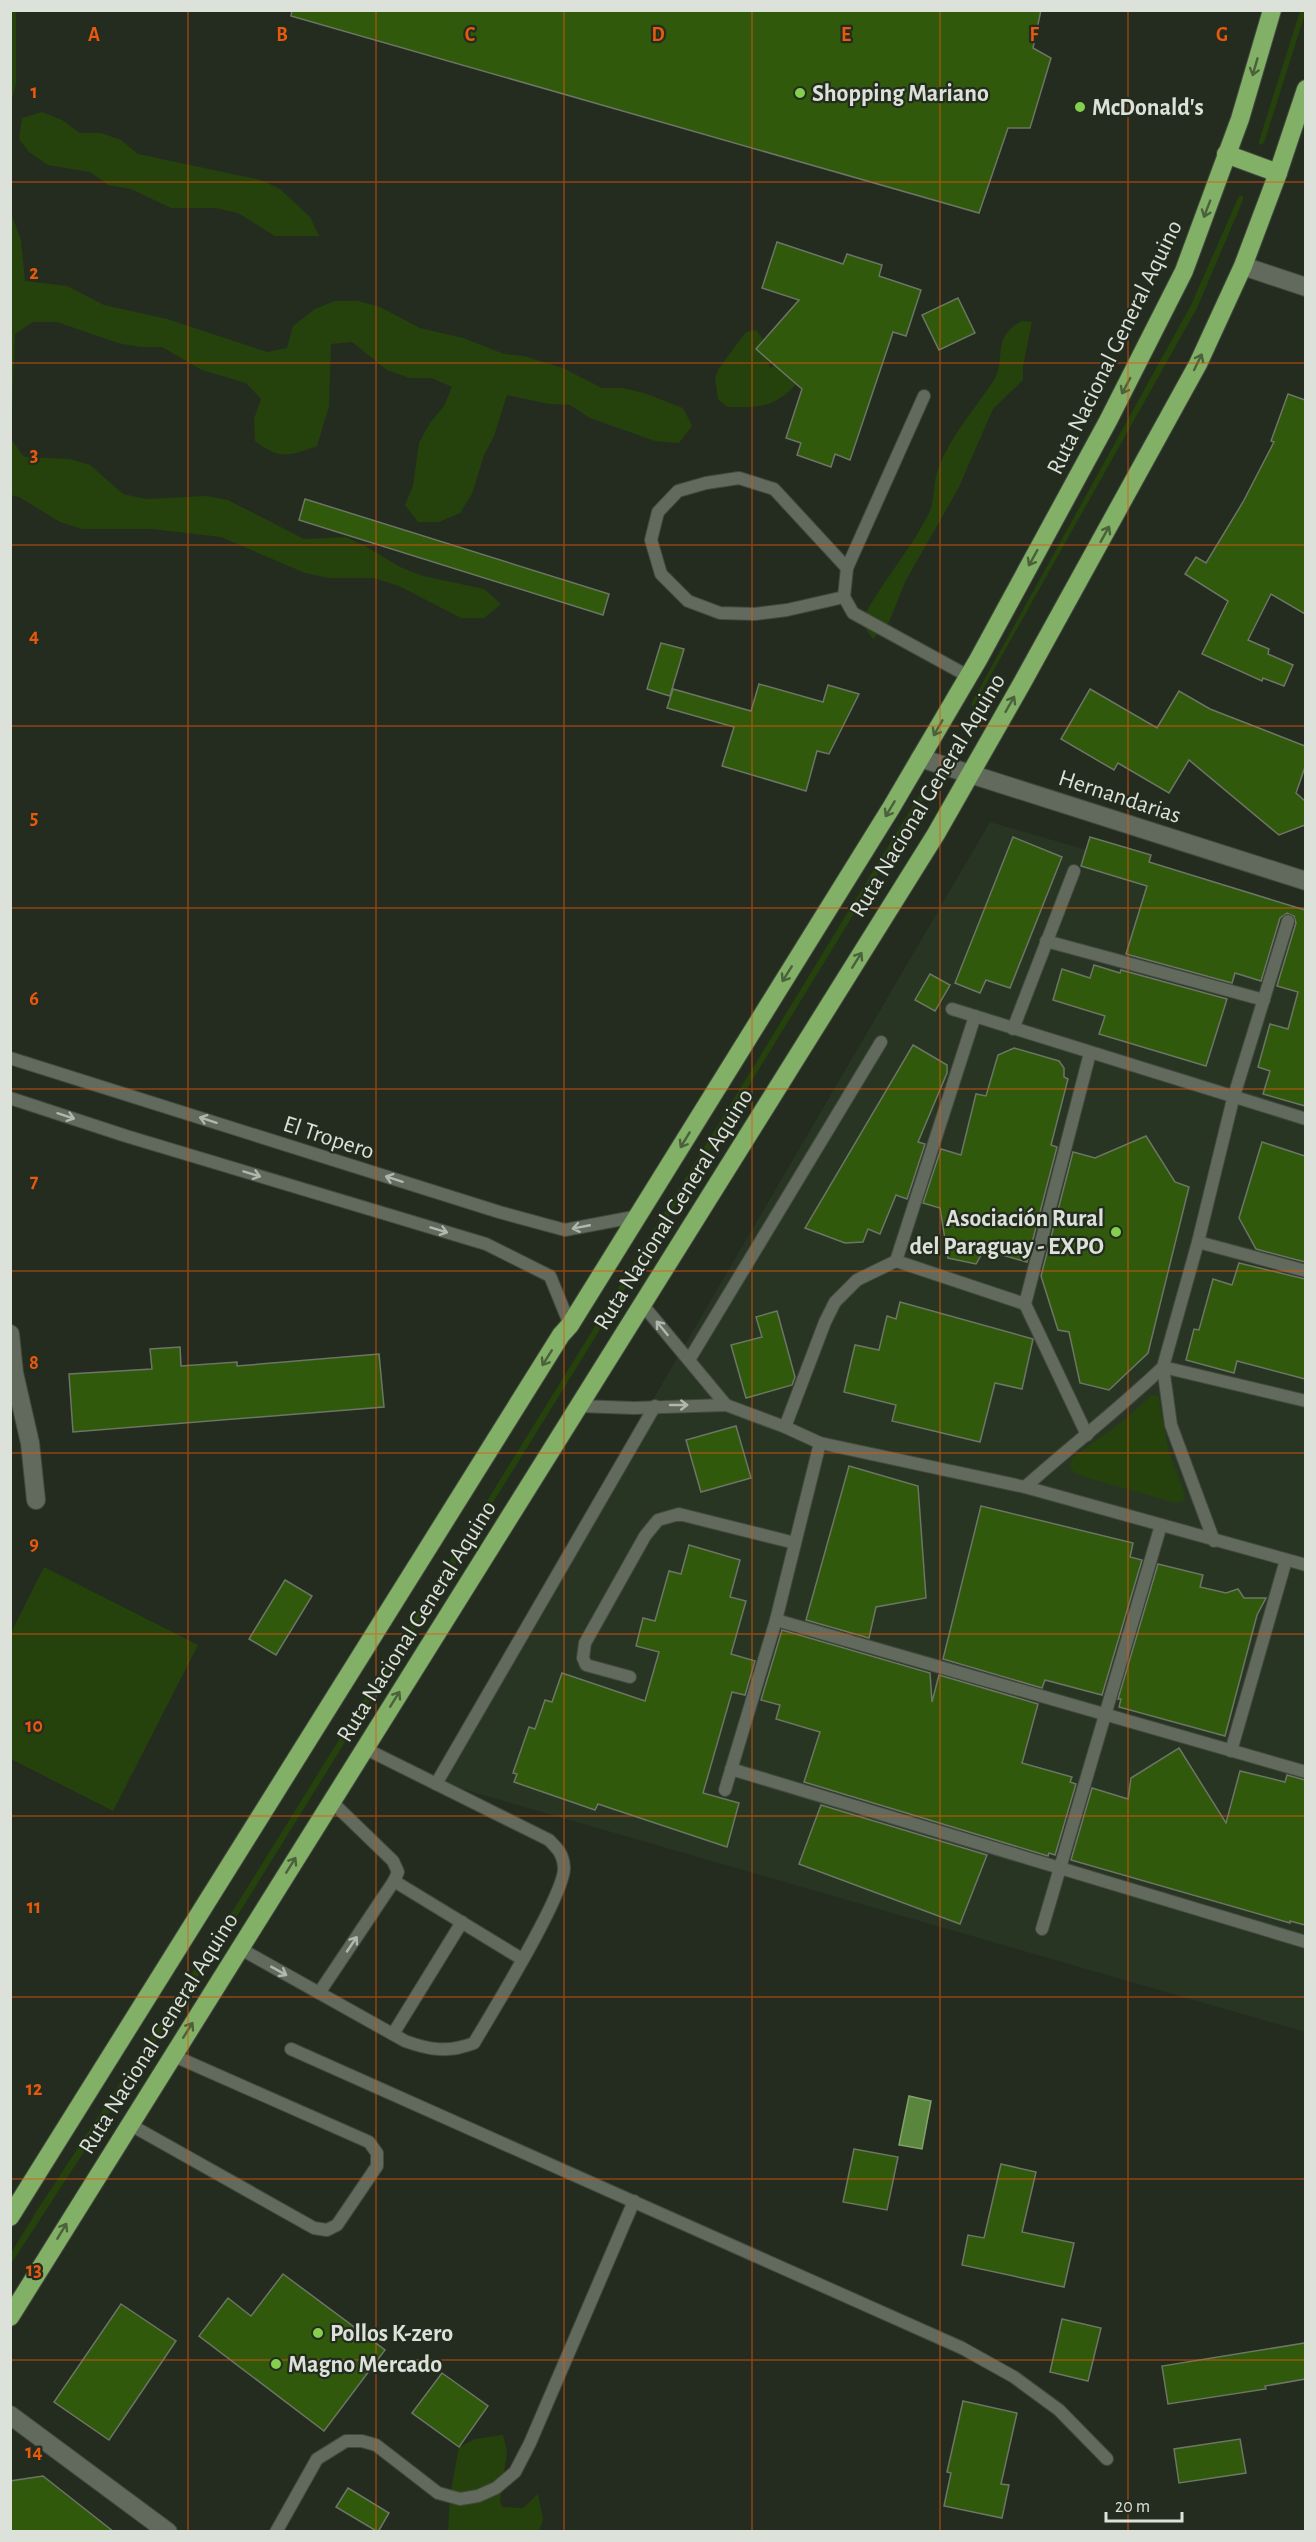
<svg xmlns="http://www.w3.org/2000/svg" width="1316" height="2542" viewBox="0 0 1316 2542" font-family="'Alegreya Sans',sans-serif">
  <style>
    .built { fill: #293523 }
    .green { fill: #25420d }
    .water { fill: #5a853d; stroke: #81a16c; stroke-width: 1.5 }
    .building { fill: #30590b; stroke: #6c7566; stroke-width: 1.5 }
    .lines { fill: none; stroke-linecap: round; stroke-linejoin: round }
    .lane-casing { stroke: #43493f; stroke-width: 14 }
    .street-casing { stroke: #43493f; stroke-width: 20 }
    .highway-casing { stroke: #43493f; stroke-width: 20 }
    .lane { stroke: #616a5c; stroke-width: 12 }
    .street { stroke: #616a5c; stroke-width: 18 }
    .highway { stroke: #82b066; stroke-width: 18 }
    .oneway { stroke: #4a613b }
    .oneway2 { stroke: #b1b7ad }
    .grid { fill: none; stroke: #e8590c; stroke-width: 1.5; stroke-opacity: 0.55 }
    .poi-dot { fill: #84cf4d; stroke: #242c1f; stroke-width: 2 }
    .labels { text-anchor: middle; stroke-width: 4.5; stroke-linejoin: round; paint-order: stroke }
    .poi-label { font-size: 24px; font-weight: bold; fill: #dce1d9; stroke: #242c1f; text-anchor: start }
    .street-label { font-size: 24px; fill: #dce1d9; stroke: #242c1f }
    .grid-label { font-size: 20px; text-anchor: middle; font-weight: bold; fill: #e8590c; stroke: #242c1f; stroke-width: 4.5; stroke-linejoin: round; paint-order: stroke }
  </style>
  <rect width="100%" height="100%" fill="#242c1f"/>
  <polygon class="built" points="990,822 1305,914 1305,2032 431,1780"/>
  <g class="green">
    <polygon points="11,10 16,11 16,83 11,103"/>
    <polygon points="1300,11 1305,11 1305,14 1264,143 1259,145 1259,141"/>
    <polygon points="42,112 62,120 80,133 101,133 121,140 138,154 261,180 280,189 310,217 319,236 275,236 238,213 216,208 171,208 131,189 108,185 90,172 48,165 29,152 19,139 22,118"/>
    <polygon points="1239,196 1243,196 1243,200 1197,308 973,707 971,704 1191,305"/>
    <path d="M11 213 21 240 25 281 67 286 104 305 167 319 267 352 287 348 293 326 315 309 335 301H358L380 307 420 328 463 338 504 354 524 356 563 368 602 388H622L644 393 683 408 692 426 679 443 655 441 590 418 570 405 549 404 507 395 494 436 484 455 472 494 460 513 439 522H418L405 505 413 486 419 443 430 423 444 406 452 387 432 378H410L387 370 352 342 331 344 329 406 317 446C289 456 280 460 255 441L254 419 261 399 246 383 202 370 162 347H140L118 343 57 322H33L15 334 11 438Z"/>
    <path d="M1022 321 1032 322 1023 366V380L993 409 958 489 905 582 889 622 873 639 861 622C880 583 910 552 929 513 935 500 933 483 938 469 951 435 975 409 994 380 1007 359 990 337 1022 321Z"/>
    <path d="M756 330 762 338 770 368 779 364 799 381C775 408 762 407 727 407L718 399 715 378 719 368 746 332Z"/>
    <polygon points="11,439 24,457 70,459 90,465 123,494 146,499 207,496 228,500 304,539 346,537 365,546 400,567 423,576 484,589 501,604 484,618 461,618 399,586 374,578 329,578 305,573 221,537 152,529 82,529 60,522 19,497 11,495"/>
    <polygon points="923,794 924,799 583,1357 246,1902 11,2264 11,2253 38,2209 241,1898 578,1354 919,796"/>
    <polygon points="1152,1395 1158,1396 1159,1400 1169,1453 1185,1495 1184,1500 1176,1503 1078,1475 1070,1468 1072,1458 1126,1419"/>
    <polygon points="44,1567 198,1645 113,1811 11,1759 11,1633"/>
    <polygon points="503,2435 507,2452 500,2500 502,2507 523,2508 538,2494 543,2520 539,2531 448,2532 450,2496 459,2447 475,2439"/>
  </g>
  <polygon class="water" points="909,2096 931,2101 922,2149 899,2145"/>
  <g class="building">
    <polygon points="292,10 1041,10 1033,48 1051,58 1030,128 1008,128 979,213 291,16"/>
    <polygon points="777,242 843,264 847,254 882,265 879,276 921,290 906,336 893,332 850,460 835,454 831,467 797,455 801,443 786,438 802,389 756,349 799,300 762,288"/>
    <polygon points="958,298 975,333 939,350 922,315"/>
    <polygon points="1288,394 1305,400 1305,614 1271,594 1248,640 1269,649 1268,654 1293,665 1284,686 1263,678 1262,681 1202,654 1228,601 1185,574 1196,557 1206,563 1243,502 1274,442 1271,441"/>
    <polygon points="305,499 609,594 603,615 299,520"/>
    <polygon points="661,643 684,649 670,696 647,689"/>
    <polygon points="759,684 823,702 828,685 859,694 829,754 817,751 806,791 722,766 734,727 667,708 673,689 751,711"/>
    <polygon points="1090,689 1157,728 1179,691 1210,709 1305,746 1305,767 1296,793 1305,801 1305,825 1279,835 1189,760 1169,793 1118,763 1114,770 1061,739"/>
    <polygon points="1013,837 1062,857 1010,988 986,980 980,993 955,983"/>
    <polygon points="1090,837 1151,855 1149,862 1305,910 1305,1106 1263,1094 1270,1071 1258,1067 1270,1024 1288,1029 1298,992 1277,986 1296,923 1294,916 1287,913 1280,918 1261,981 1235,973 1232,983 1126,954 1147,886 1081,866"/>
    <polygon points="1094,965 1120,973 1121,970 1227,999 1206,1066 1099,1034 1105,1016 1053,1000 1062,969 1090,978"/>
    <polygon points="930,974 950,985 935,1011 915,1000"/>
    <polygon points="913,1045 947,1065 947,1073 918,1142 925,1144 907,1199 896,1195 880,1234 868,1229 863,1242 845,1243 805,1228"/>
    <polygon points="1014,1048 1059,1061 1064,1068 1064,1077 1068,1079 1051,1145 1057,1147 1027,1262 984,1250 976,1264 948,1258 940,1208 923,1203 941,1149 961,1155 976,1094 986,1096 998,1055"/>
    <polygon points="1146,1136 1175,1182 1189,1187 1148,1353 1109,1390 1080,1383 1069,1332 1058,1330 1041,1276 1073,1152 1095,1158"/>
    <polygon points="1262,1142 1305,1156 1305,1262 1256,1249 1239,1218"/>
    <polygon points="1239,1263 1305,1279 1305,1379 1237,1361 1234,1373 1186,1360 1194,1329 1199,1330 1213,1279 1232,1285"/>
    <polygon points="900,1302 1033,1339 1022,1389 995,1383 980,1442 892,1421 896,1405 844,1392 855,1345 879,1350 887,1316 896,1319"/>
    <polygon points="777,1311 795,1377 792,1385 746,1398 731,1345 762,1337 756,1317"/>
    <polygon points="180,1347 181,1366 237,1362 237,1366 379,1354 384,1407 73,1432 69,1374 152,1369 150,1349"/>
    <polygon points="736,1426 751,1478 701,1492 686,1440"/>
    <polygon points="849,1466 918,1486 926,1598 876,1607 869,1638 806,1620"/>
    <polygon points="981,1506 1133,1543 1130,1557 1142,1560 1102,1695 1045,1680 1042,1688 943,1659"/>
    <polygon points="689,1545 740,1560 730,1597 746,1601 731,1654 755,1661 745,1695 732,1692 703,1793 739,1803 727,1847 598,1804 595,1810 514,1782 517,1774 513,1773 529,1727 535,1729 545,1700 552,1702 562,1673 645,1701 659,1652 636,1646 643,1618 655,1621 669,1571 681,1574"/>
    <polygon points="1158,1564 1203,1575 1200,1587 1226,1593 1238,1589 1244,1598 1266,1598 1257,1615 1225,1736 1119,1707 1121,1699 1118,1699"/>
    <polygon points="285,1580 312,1596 276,1655 249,1639"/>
    <polygon points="782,1630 930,1673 932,1702 939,1675 1038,1704 1022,1763 1072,1777 1070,1782 1076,1784 1055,1855 1049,1853 1048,1856 804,1782 820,1732 776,1719 780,1705 761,1700"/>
    <polygon points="1179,1748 1226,1823 1240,1771 1285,1782 1287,1775 1305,1780 1305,1925 1290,1921 1290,1923 1071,1860 1092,1788 1128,1799 1131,1778"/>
    <polygon points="821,1805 987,1855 960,1924 799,1864"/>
    <polygon points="854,2149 898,2157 887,2210 843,2202"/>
    <polygon points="1001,2164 1036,2172 1022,2232 1074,2243 1064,2287 962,2265 968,2235 984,2238"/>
    <polygon points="283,2274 385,2350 324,2431 199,2336 228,2298 251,2316"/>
    <polygon points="121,2304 176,2341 109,2440 54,2402"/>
    <polygon points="1062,2319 1101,2328 1088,2381 1050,2372"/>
    <polygon points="1305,2343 1305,2379 1265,2386 1266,2389 1168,2404 1162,2366"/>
    <polygon points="442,2373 488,2406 459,2447 412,2413"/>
    <polygon points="963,2401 1017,2413 1001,2484 1009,2485 1002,2518 944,2506 951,2473 947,2472"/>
    <polygon points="1240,2439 1246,2473 1179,2483 1174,2449"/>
    <polygon points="43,2476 114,2532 10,2532 10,2481"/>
    <polygon points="348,2488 389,2513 378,2532 336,2507"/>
  </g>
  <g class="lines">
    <g class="lane-casing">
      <g id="lane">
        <polyline points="924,396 847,568 844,597 853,613 968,676"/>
        <polyline points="844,597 787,610 755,614 720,613 688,601 661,574 651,540 658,512 678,491 706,483 739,478 774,489 847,568"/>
        <polyline points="1046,941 1264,1000"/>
        <polyline points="952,1009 1306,1119"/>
        <polyline points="1013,1029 1074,871"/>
        <polyline points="10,1058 499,1212 565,1230 639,1216"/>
        <polyline points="10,1098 126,1136 486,1244 550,1276 570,1325"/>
        <polyline points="1198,1242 1306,1271"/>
        <polyline points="896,1261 975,1016"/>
        <polyline points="642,1304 726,1405"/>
        <polyline points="689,1360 881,1042"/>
        <polyline points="1163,1367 1306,1401"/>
        <polyline points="579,1406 634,1408 726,1405 785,1427 820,1443 1025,1487 1306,1565"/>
        <polyline points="785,1427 825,1322 835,1302 857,1280 896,1261 1025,1304"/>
        <polyline points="1087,1435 1025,1304 1090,1053"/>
        <path d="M1025 1487C1071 1446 1119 1409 1163 1367"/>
        <polyline points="1214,1541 1171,1425 1163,1367 1198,1242 1233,1099 1288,921"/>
        <polyline points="776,1620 1306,1772"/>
        <polyline points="630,1677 586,1665 583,1658 585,1643 645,1536 658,1520 679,1514 795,1543"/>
        <polyline points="1231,1751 1286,1560"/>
        <polyline points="731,1769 1306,1942"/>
        <polyline points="436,1784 655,1406"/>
        <polyline points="725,1790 776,1620 820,1443"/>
        <polyline points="394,1881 522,1959"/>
        <polyline points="1042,1929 1161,1525"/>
        <path d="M239 1948 405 2041C429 2050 449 2053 474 2043 491 2014 566 1893 564 1867 563 1854 558 1849 549 1840L364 1748"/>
        <polyline points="319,1993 394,1881 398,1872 393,1861 331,1801"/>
        <polyline points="393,2034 462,1922"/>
        <polyline points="291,2049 962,2348 1014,2377 1059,2410 1107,2459"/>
        <polyline points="129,2124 314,2228 327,2230 337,2225 377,2166 377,2153 369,2142 172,2055"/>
        <polyline points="276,2532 317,2459 346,2441 362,2441 376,2445 438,2493 460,2499 478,2496 496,2488 515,2472 530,2443 634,2201"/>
      </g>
    </g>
    <g class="street-casing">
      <g id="street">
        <polyline points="1243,266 1306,287"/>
        <polyline points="920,758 1306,881"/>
        <polyline points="10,1334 14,1373 30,1443 36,1500"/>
        <polyline points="10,2415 168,2532"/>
      </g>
    </g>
    <g class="highway-casing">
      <g id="highway">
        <polyline points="1226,154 1278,173"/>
        <polyline points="10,2217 561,1335 570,1325 891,808 978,660 1108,421 1184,271 1240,119 1272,10"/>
        <polyline points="10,2317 936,834 1021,685 1198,364 1243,266 1278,173 1306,89"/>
      </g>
    </g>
    <use href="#lane" class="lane"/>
    <use href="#street" class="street"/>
    <use href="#highway" class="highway"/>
  </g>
  <defs><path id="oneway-shaft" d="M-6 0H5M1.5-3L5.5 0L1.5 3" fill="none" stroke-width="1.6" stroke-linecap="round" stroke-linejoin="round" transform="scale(1.5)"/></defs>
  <g class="oneway">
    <use href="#oneway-shaft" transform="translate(1255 67) rotate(106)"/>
    <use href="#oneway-shaft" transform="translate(1207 209) rotate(111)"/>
    <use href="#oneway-shaft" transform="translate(1198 362) rotate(-64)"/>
    <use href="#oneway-shaft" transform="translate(1126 386) rotate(118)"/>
    <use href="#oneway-shaft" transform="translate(1105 534) rotate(-61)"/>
    <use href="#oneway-shaft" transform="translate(1033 558) rotate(119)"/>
    <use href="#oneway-shaft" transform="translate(1010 704) rotate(-60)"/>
    <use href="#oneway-shaft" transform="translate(938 728) rotate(120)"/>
    <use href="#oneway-shaft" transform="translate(890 809) rotate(121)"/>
    <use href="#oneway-shaft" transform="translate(857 960) rotate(-58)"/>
    <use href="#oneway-shaft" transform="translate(787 974) rotate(122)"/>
    <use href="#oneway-shaft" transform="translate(685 1140) rotate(121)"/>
    <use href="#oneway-shaft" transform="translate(547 1358) rotate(122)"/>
    <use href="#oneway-shaft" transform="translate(395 1699) rotate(-58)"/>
    <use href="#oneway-shaft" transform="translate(291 1865) rotate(-58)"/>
    <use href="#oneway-shaft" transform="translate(188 2030) rotate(-58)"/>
    <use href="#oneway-shaft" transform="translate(62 2231) rotate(-59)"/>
  </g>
  <g class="oneway2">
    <use href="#oneway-shaft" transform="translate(66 1116) rotate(18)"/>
    <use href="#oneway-shaft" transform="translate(208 1120) rotate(-162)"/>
    <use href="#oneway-shaft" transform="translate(252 1174) rotate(17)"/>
    <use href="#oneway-shaft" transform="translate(394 1179) rotate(-162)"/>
    <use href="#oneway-shaft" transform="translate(581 1227) rotate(169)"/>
    <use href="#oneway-shaft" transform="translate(439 1230) rotate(17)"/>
    <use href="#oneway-shaft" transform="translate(662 1328) rotate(-129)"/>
    <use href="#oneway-shaft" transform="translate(679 1405)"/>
    <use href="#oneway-shaft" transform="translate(352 1944) rotate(-56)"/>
    <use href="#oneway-shaft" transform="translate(279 1971) rotate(29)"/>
  </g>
  <path class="grid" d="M188 10V2532M376 10V2532M564 10V2532M752 10V2532M940 10V2532M1128 10V2532M10 182H1306M10 363H1306M10 545H1306M10 726H1306M10 908H1306M10 1089H1306M10 1271H1306M10 1453H1306M10 1634H1306M10 1816H1306M10 1997H1306M10 2179H1306M10 2360H1306"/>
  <g class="poi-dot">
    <circle cx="800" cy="93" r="6"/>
    <circle cx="1080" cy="107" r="6"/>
    <circle cx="1116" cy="1232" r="6"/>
    <circle cx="318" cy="2333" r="6"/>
    <circle cx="276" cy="2364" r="6"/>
  </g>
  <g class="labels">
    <g class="poi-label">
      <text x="812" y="101">Shopping Mariano</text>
      <text x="1092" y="115">McDonald's</text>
      <text x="1104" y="1226" text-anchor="end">Asociación Rural<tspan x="1104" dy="28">del Paraguay - EXPO</tspan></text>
      <text x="330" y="2341">Pollos K-zero</text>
      <text x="288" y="2372">Magno Mercado</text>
    </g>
    <g class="street-label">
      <text transform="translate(1114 347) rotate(-64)" y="8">Ruta Nacional General Aquino</text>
      <text transform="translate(927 795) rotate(-59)" y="8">Ruta Nacional General Aquino</text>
      <text transform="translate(1120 796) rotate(18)" y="8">Hernandarias</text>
      <text transform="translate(329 1137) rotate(18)" y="8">El Tropero</text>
      <text transform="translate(673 1209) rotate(-58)" y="8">Ruta Nacional General Aquino</text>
      <text transform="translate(416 1621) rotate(-58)" y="8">Ruta Nacional General Aquino</text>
      <text transform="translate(158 2033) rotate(-58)" y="8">Ruta Nacional General Aquino</text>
    </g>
  </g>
  <g class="grid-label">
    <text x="94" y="41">A</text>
    <text x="282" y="41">B</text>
    <text x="470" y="41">C</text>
    <text x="658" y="41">D</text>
    <text x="846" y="41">E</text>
    <text x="1034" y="41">F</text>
    <text x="1222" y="41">G</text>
    <text x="34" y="98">1</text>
    <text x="34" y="279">2</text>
    <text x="34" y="461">3</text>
    <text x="34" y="642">4</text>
    <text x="34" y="824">5</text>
    <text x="34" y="1005">6</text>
    <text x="34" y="1187">7</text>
    <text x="34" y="1369">8</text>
    <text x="34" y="1550">9</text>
    <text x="34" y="1732">10</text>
    <text x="34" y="1913">11</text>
    <text x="34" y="2095">12</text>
    <text x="34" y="2276">13</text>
    <text x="34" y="2458">14</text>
  </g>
  <rect width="1316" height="2542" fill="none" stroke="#dce1d9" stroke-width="24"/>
  <path d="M1106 2512v9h76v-9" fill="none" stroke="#dce1d9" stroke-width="3"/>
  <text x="1115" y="2512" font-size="18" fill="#dce1d9" stroke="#242c1f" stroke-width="4.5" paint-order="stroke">20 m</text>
</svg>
